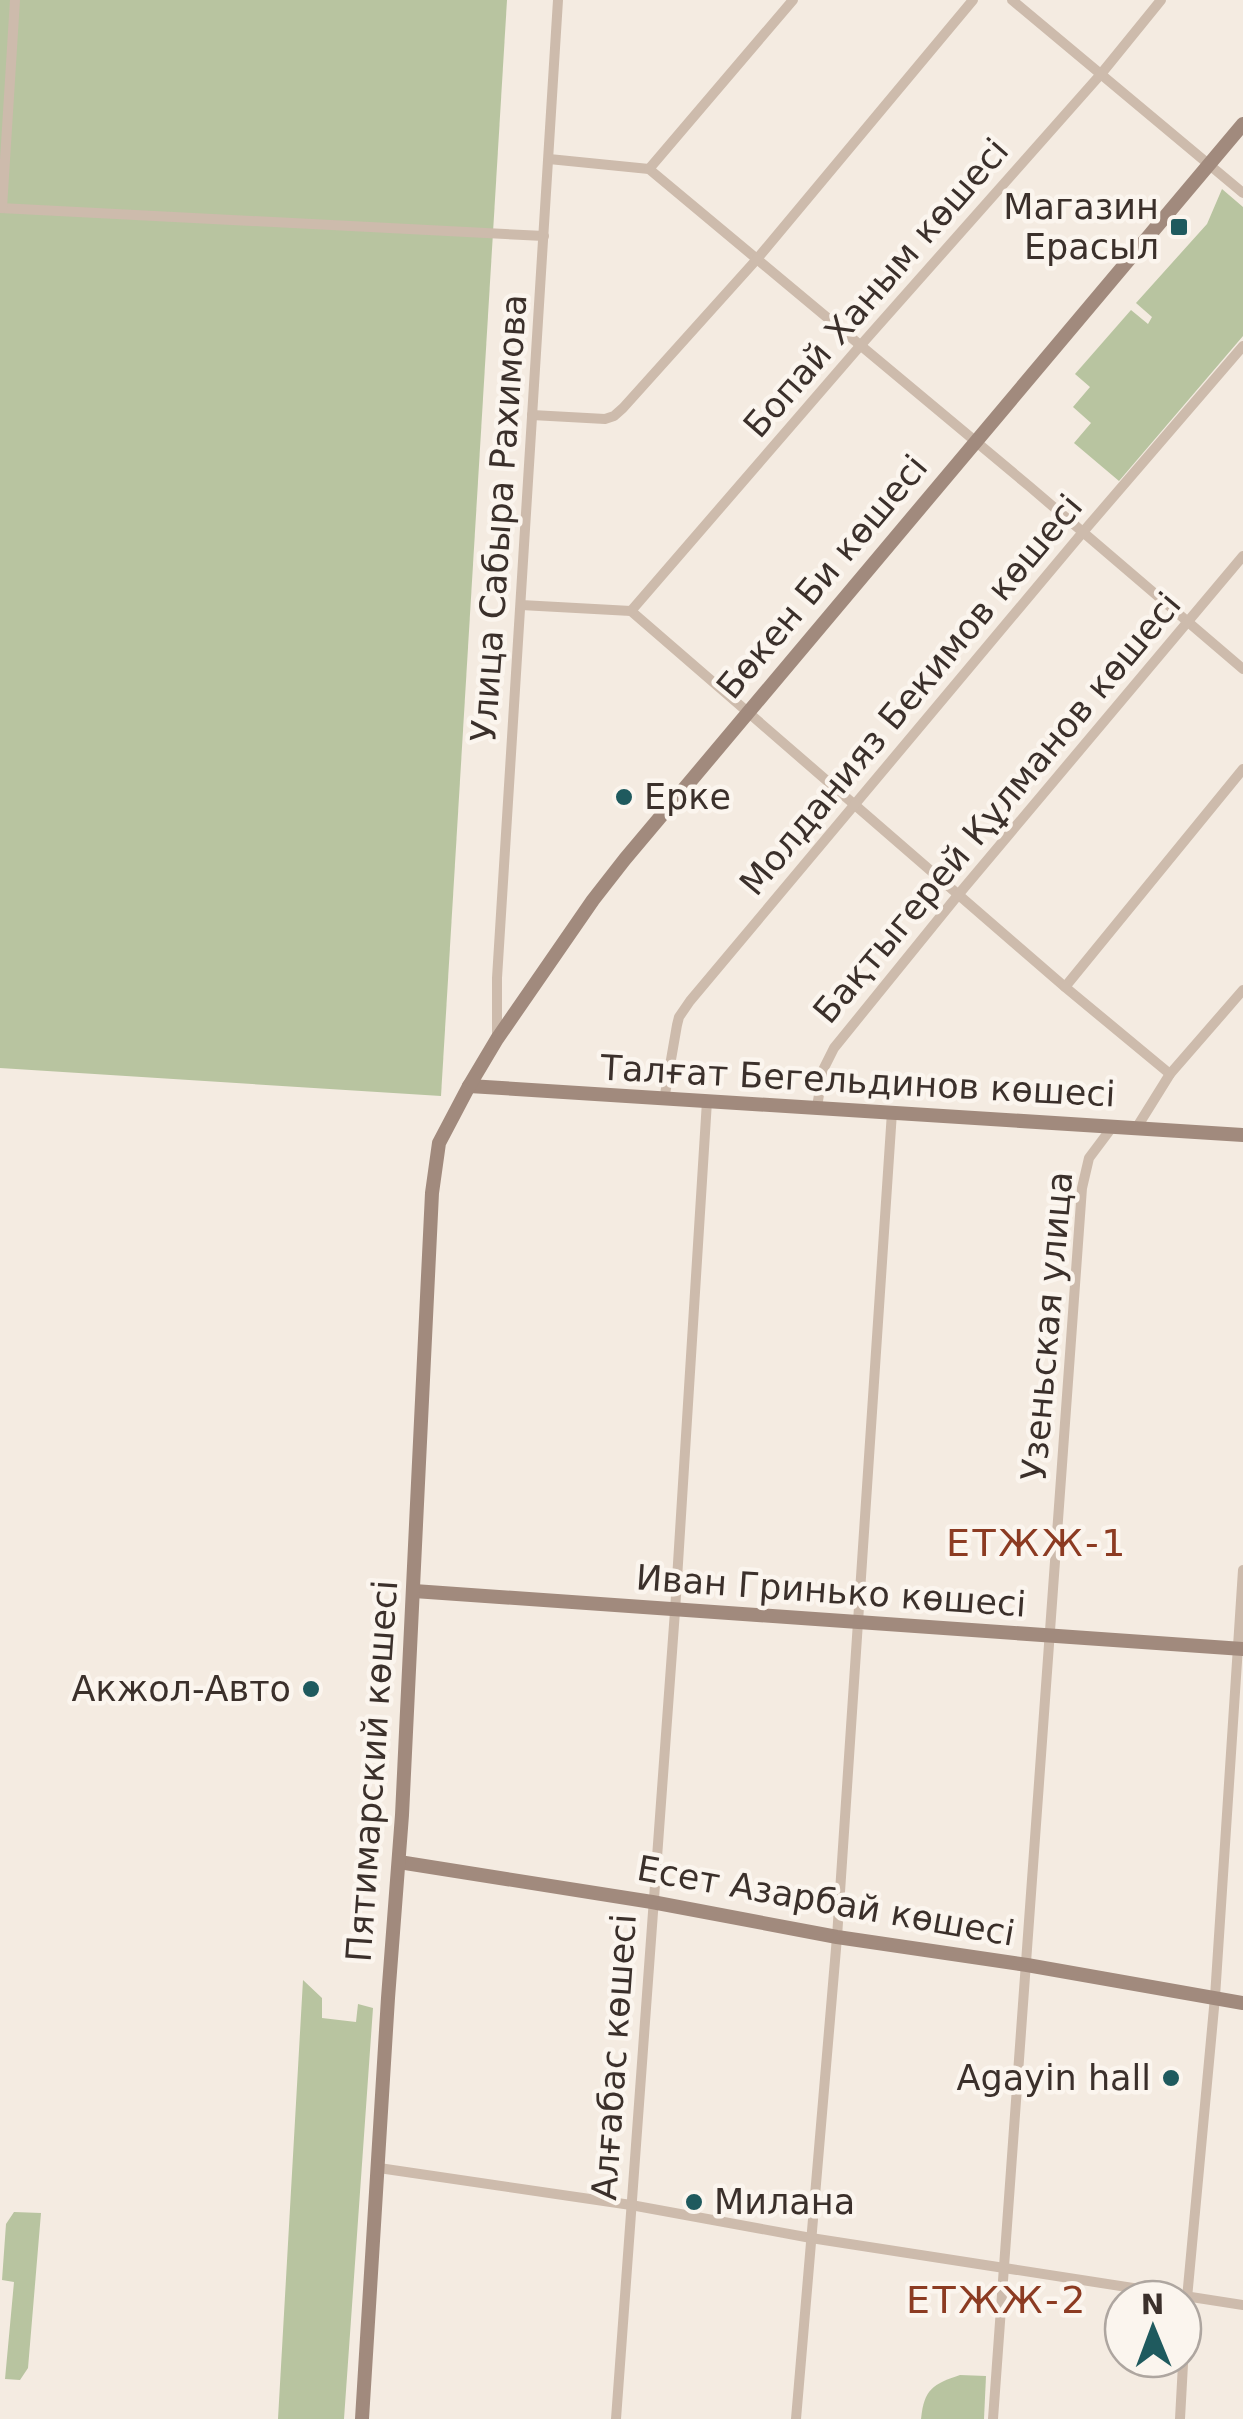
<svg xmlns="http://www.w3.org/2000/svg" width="1243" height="2419" viewBox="0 0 1243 2419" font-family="'DejaVu Sans',sans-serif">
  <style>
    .green { fill: #b8c4a0 }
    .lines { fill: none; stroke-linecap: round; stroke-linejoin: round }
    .street { stroke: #cdbbac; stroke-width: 10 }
    .secondary { stroke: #a18a7d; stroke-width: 14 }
    .poi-dot { fill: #1f5a5e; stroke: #fbf5ee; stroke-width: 4 }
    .labels { text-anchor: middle; stroke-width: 9; stroke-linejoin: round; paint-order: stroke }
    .poi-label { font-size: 35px; fill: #3b302b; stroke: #fbf5ee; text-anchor: end }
    .street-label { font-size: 35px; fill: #3b302b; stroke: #fbf5ee }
    .neighbourhood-label { font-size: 38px; letter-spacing: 2.5px; fill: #8c3b22; stroke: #fbf5ee }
  </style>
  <rect width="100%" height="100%" fill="#f4ebe1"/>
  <g class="green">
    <polygon points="0,0 507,0 441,1096 0,1068"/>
    <polygon points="1222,189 1243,207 1243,336 1119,481 1074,443 1091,423 1073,407 1090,387 1075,374 1131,310 1148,324 1152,317 1136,303 1207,224"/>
    <polygon points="303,1980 322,1998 322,2018 356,2022 358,2004 373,2008 344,2419 278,2419"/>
    <polygon points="14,2212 41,2213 28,2368 20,2380 5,2379 14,2282 2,2280 6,2224"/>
    <path d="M960 2375 986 2376 984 2419H921C924 2389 933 2384 960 2375Z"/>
  </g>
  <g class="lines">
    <g class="street">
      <polyline points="1012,0 1243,193"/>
      <polyline points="549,159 649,169 1029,486 1243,669"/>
      <polyline points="649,169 793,0"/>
      <polyline points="0,208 544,236"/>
      <polyline points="2,208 15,0"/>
      <polyline points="532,415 605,419 614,416 623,408 757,259 973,0"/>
      <polyline points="521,605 631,611 1065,987 1170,1074"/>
      <polyline points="631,611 860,346 1101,74 1161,0"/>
      <polyline points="1065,987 1243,769"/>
      <polyline points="497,1037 497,978 558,0"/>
      <polyline points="664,1100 677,1025 679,1017 690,1001 1083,532 1243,346"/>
      <polyline points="817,1107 823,1070 834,1048 958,895 1243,556"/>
      <polyline points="1137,1127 1170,1074 1243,990"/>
      <polyline points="379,2168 631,2205 811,2238 1243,2305"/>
      <polyline points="616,2419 675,1611 707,1101"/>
      <polyline points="796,2419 837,1937 892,1112"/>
      <polyline points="993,2419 1082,1188 1089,1158 1113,1126"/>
      <polyline points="1180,2419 1186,2309 1215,1997 1243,1570"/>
    </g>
    <g class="secondary">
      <polyline points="469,1086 1243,1135"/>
      <polyline points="414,1591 1243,1649"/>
      <polyline points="399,1862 652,1902 837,1937 1027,1965 1243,2003"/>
      <polyline points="362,2419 388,1998 402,1815 432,1193 439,1143 469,1086 497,1039 593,900 625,859 1243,124"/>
    </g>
  </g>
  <g class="poi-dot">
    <rect x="1169" y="217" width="20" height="20" rx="5"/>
    <circle cx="624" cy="797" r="10"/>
    <circle cx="311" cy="1689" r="10"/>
    <circle cx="1171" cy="2078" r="10"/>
    <circle cx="694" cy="2202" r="10"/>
  </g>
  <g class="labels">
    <g class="poi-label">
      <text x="1159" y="219">Магазин<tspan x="1159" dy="40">Ерасыл</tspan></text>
      <text x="644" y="809" text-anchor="start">Ерке</text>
      <text x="291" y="1701">Акжол-Авто</text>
      <text x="1151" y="2090">Agayin hall</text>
      <text x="714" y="2214" text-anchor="start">Милана</text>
    </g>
    <g class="street-label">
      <text transform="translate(876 288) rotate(-49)" y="12">Бопай Ханым көшесі</text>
      <text transform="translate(499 518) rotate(-86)" y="12">Улица Сабыра Рахимова</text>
      <text transform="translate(822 577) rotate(-50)" y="12">Бөкен Би көшесі</text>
      <text transform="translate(911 695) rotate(-50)" y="12">Молданияз Бекимов көшесі</text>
      <text transform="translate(997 808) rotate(-50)" y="12">Бақтыгерей Құлманов көшесі</text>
      <text transform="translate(858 1081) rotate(3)" y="12">Талғат Бегельдинов көшесі</text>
      <text transform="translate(1047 1326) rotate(-85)" y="12">Узеньская улица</text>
      <text transform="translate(831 1591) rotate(4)" y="12">Иван Гринько көшесі</text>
      <text transform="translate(372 1771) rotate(-86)" y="12">Пятимарский көшесі</text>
      <text transform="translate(826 1901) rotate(10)" y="12">Есет Азарбай көшесі</text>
      <text transform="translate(614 2057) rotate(-86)" y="12">Алғабас көшесі</text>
    </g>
    <g class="neighbourhood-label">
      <text x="1037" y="1556">ЕТЖЖ-1</text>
      <text x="997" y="2313">ЕТЖЖ-2</text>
    </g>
  </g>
  <g transform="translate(1153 2329) rotate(359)"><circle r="48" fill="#fbf5ee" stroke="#aea6a0" stroke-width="2.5"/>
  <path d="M0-8L18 38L0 25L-18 38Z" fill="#1f5a5e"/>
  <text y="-15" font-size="28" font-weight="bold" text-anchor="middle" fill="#3b302b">N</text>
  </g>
</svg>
